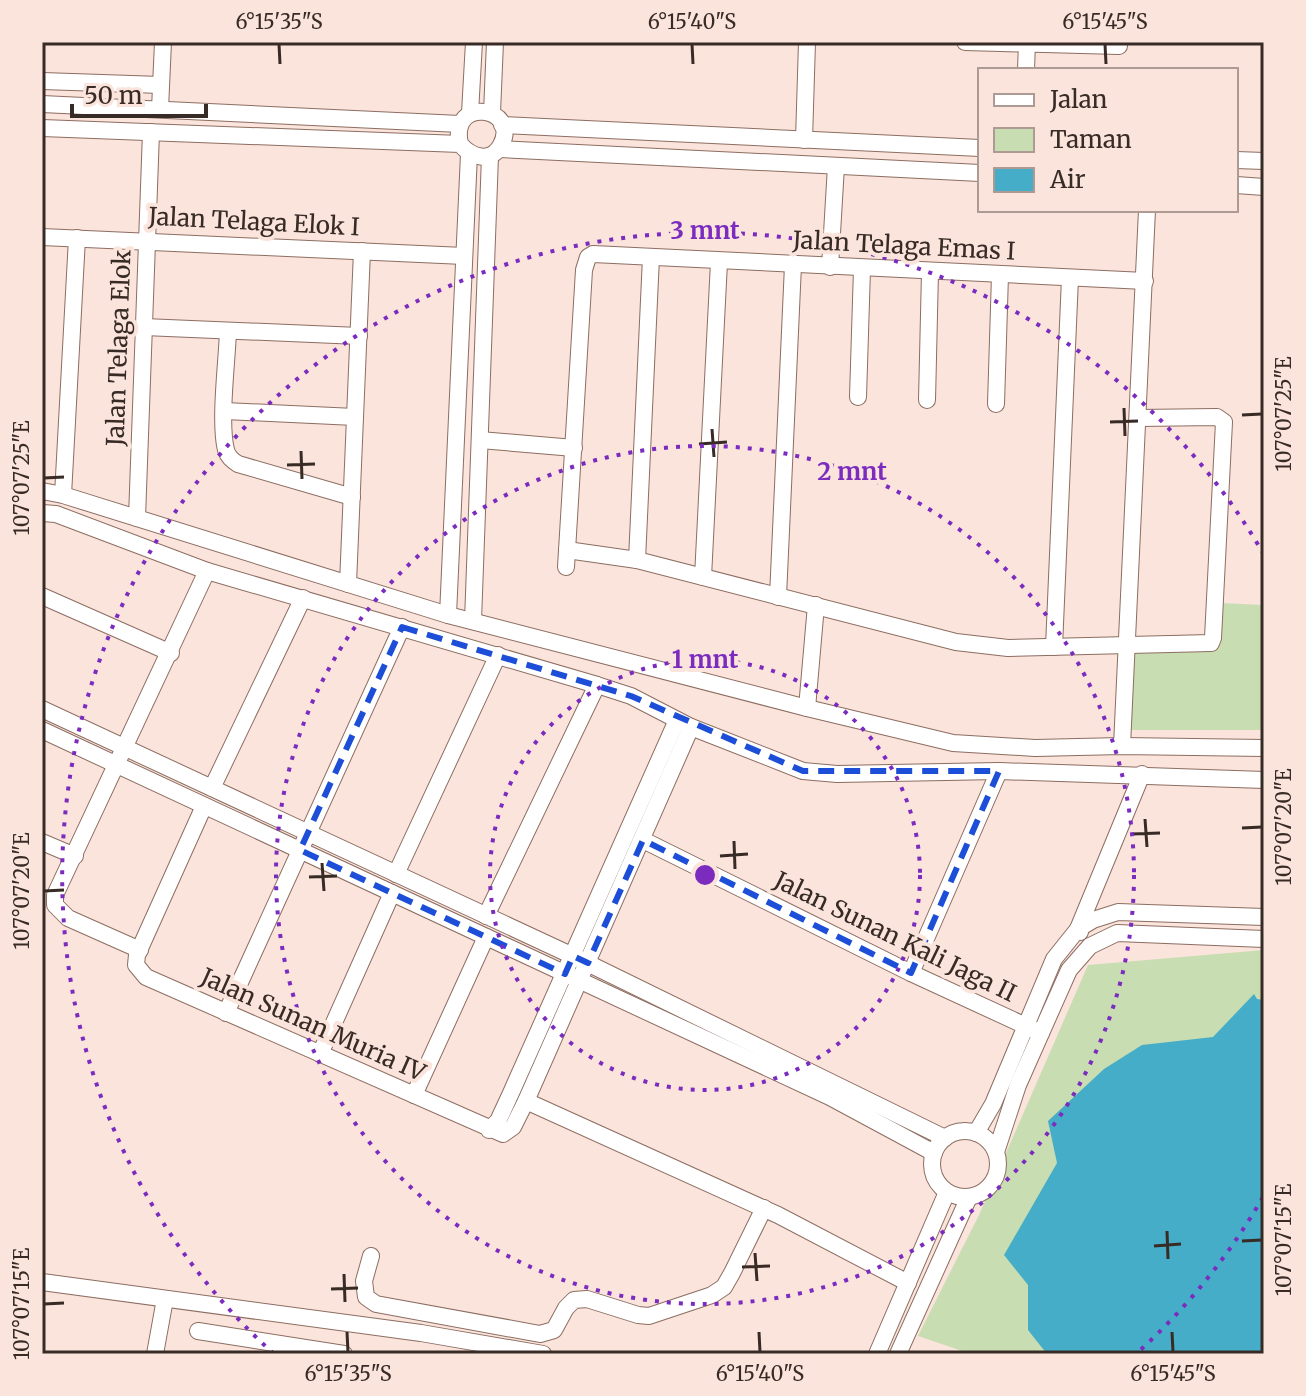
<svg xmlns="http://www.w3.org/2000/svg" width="1306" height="1396" viewBox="0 0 1306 1396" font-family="Merriweather,serif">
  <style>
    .green { fill: #c9ddb2 }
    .water { fill: #45adc7 }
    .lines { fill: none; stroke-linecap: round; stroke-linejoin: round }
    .street-casing { stroke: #8d6d61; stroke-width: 18 }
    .street { stroke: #fff; stroke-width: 16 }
    .marked { fill: none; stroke: #1d4ed8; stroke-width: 6; stroke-dasharray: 16 10; stroke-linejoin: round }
    .ticks { fill: none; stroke: #382b26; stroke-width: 3 }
    .ring { fill: none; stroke: #7b2cbf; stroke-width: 4; stroke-dasharray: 4 8 }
    .labels { text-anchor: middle; stroke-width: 8; stroke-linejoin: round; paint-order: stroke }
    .street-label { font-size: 24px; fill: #382b26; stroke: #fae4dc }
    .centre { fill: #7b2cbf; stroke: #fae4dc; stroke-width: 4 }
    .ring-label { font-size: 24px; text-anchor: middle; font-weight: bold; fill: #7b2cbf; stroke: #fae4dc; stroke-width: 8; stroke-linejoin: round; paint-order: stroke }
    .neatline { fill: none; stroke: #382b26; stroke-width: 3 }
    .ticks-label { font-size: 20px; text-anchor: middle; fill: #382b26 }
  </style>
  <rect width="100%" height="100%" fill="#fae4dc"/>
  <g class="green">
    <polygon points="1219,603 1264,605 1264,730 1128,730 1134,647 1217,650"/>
    <polygon points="1264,950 1264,1354 971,1354 918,1336 979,1215 1088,965"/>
  </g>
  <polygon class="water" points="1254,994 1257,999 1264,1000 1264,1354 1047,1354 1028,1330 1028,1285 1004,1255 1057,1163 1048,1121 1104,1069 1142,1045 1213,1037"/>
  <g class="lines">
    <g class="street-casing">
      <g id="street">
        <polyline points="965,42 1119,46"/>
        <polyline points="1026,70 1027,42"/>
        <polyline points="42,81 161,85"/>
        <polyline points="42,104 460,124"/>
        <polyline points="160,109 163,42"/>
        <polyline points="470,113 474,42"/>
        <polyline points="492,113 495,42"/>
        <polyline points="502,125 980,148"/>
        <path d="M42 128 460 144C471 157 491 164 501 145 521 107 449 95 460 144"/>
        <polyline points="804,140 807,42"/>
        <polyline points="500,149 980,173"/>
        <polyline points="1236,160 1264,161"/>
        <polyline points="1236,185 1264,187"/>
        <polyline points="42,237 464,256"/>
        <polyline points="830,267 836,166"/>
        <polyline points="144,327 359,336"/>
        <path d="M228 331C227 362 219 422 226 450 228 457 232 460 238 464L352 497"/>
        <polyline points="858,397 862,269"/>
        <polyline points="927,400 930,272"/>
        <polyline points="996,404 1000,275"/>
        <polyline points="225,411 355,417"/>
        <polyline points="480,440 574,448"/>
        <polyline points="42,491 63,495 448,615 807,708 953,743 1035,748 1122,746 1264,748"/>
        <polyline points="63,495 77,238"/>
        <polyline points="42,513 56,514 207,571 597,685 631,696 691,727 803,771 837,774 999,771 1264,780"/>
        <polyline points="137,518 151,132"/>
        <polyline points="567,550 637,560 956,642 1008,648 1211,643 1213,638 1224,422 1217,417 1138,418"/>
        <polyline points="637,560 651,257"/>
        <polyline points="566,567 584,270 588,257 593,254 1145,281"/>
        <polyline points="703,577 719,262"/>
        <polyline points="348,584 362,251"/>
        <polyline points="42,596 171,653"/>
        <polyline points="778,597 793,265"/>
        <polyline points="448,615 469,154"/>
        <polyline points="473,621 490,156"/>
        <polyline points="1054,647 1070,278"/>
        <polyline points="807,708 816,605"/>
        <polyline points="42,709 573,956 945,1138"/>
        <polyline points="42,730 830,1097 934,1153"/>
        <polyline points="1122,746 1147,210"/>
        <polyline points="212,788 303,598"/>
        <polyline points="204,806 137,955 136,965 146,977 503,1134 513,1127 526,1101 691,727"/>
        <polyline points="643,840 911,973 1041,1033"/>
        <polyline points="42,842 75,856"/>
        <polyline points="396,874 498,655"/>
        <polyline points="486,916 597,685"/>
        <polyline points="1080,932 1078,929 1142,774"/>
        <polyline points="140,950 68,918 55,905 55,895 207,571"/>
        <polyline points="911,973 999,771"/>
        <polyline points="226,1013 402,627"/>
        <polyline points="320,1054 392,893"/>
        <polyline points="414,1095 486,937"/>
        <polyline points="526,1101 778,1215 908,1283"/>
        <polyline points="489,1130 498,1121 511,1093 677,720"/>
        <circle cx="965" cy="1164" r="33"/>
        <polyline points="976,1133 993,1104 1054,959 1078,929 1093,920 1118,912 1264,917"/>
        <polyline points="996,1152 1018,1085 1069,970 1090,946 1117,933 1264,939"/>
        <polyline points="371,1256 364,1281 366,1297 376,1304 540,1334 554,1330 566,1308 574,1300 587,1299 638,1315 649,1316 712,1295 724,1287 732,1273 764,1208"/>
        <polyline points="42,1282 421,1333 543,1354"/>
        <polyline points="198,1331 344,1354"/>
        <polyline points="155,1354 165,1299"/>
        <polyline points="877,1354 947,1192"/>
        <polyline points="898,1354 969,1197"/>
      </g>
    </g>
    <use href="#street" class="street"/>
  </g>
  <path class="marked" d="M402 627 631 696 803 771H999L911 973 643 840 588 963 573 956 565 974 300 850Z"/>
  <path class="ticks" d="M279 44 280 64M692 44 693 64M1105 44 1106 64M1124 408 1125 436M1242 415 1262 414M1110 422 1138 421M712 429 714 457M699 444 727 442M301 451 302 479M287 465 315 464M44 478 64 477M1145 819 1147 847M1242 828 1262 827M1132 834 1160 833M734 841 735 869M720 856 748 854M322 863 324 891M309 877 337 876M44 891 64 890M1167 1231 1168 1259M1242 1241 1262 1240M1154 1246 1181 1244M755 1253 757 1281M742 1267 770 1266M344 1274 345 1302M331 1289 358 1288M44 1304 64 1303M347 1332 348 1352M759 1332 760 1352M1172 1332 1173 1352"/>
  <g class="ring">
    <circle cx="705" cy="875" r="215"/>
    <circle cx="705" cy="875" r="429"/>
    <path d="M1263 1197A644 644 0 0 1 1136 1354M274 1354A644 644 0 1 1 1263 553"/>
  </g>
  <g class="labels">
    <g class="street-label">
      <text transform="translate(254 222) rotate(3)" y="8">Jalan Telaga Elok I</text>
      <text transform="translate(904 246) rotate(3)" y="8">Jalan Telaga Emas I</text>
      <text transform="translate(119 348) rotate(-88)" y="8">Jalan Telaga Elok</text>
      <text transform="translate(895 937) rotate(26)" y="8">Jalan Sunan Kali Jaga II</text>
      <text transform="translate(313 1025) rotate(24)" y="8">Jalan Sunan Muria IV</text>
    </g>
  </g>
  <circle cx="705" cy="875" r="12" class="centre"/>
  <g class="ring-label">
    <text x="705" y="239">3 mnt</text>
    <text x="852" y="480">2 mnt</text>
    <text x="705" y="668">1 mnt</text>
  </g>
  <rect width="1306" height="1396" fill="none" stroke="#fae4dc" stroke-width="88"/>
  <rect x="978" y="68" width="260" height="144" fill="#fae4dc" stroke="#ac9a93" stroke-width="2"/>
  <rect x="994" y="94" width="40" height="12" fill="#ffffff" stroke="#ac9a93" stroke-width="2"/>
  <text x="1050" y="108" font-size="24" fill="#382b26">Jalan</text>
  <rect x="994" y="128" width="40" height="24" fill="#c9ddb2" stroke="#ac9a93" stroke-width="2"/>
  <text x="1050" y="148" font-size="24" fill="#382b26">Taman</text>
  <rect x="994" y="168" width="40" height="24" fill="#45adc7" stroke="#ac9a93" stroke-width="2"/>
  <text x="1050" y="188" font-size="24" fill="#382b26">Air</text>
  <path d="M72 104v12h134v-12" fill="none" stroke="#382b26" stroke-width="4"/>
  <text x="84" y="104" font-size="24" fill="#382b26" stroke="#fae4dc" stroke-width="6" paint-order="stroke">50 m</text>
  <rect x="44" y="44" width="1218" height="1308" class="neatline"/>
  <g class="ticks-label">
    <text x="279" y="29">6°15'35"S</text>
    <text x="692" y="29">6°15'40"S</text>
    <text x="1105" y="29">6°15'45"S</text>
    <text transform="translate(1284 414) rotate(-90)" y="7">107°07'25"E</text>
    <text transform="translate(22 478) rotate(-90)" y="7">107°07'25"E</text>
    <text transform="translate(1284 827) rotate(-90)" y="7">107°07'20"E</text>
    <text transform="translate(22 891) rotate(-90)" y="7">107°07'20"E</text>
    <text transform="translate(1284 1240) rotate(-90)" y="7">107°07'15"E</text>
    <text transform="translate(22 1304) rotate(-90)" y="7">107°07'15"E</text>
    <text x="348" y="1381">6°15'35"S</text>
    <text x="760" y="1381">6°15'40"S</text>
    <text x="1173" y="1381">6°15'45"S</text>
  </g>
</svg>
